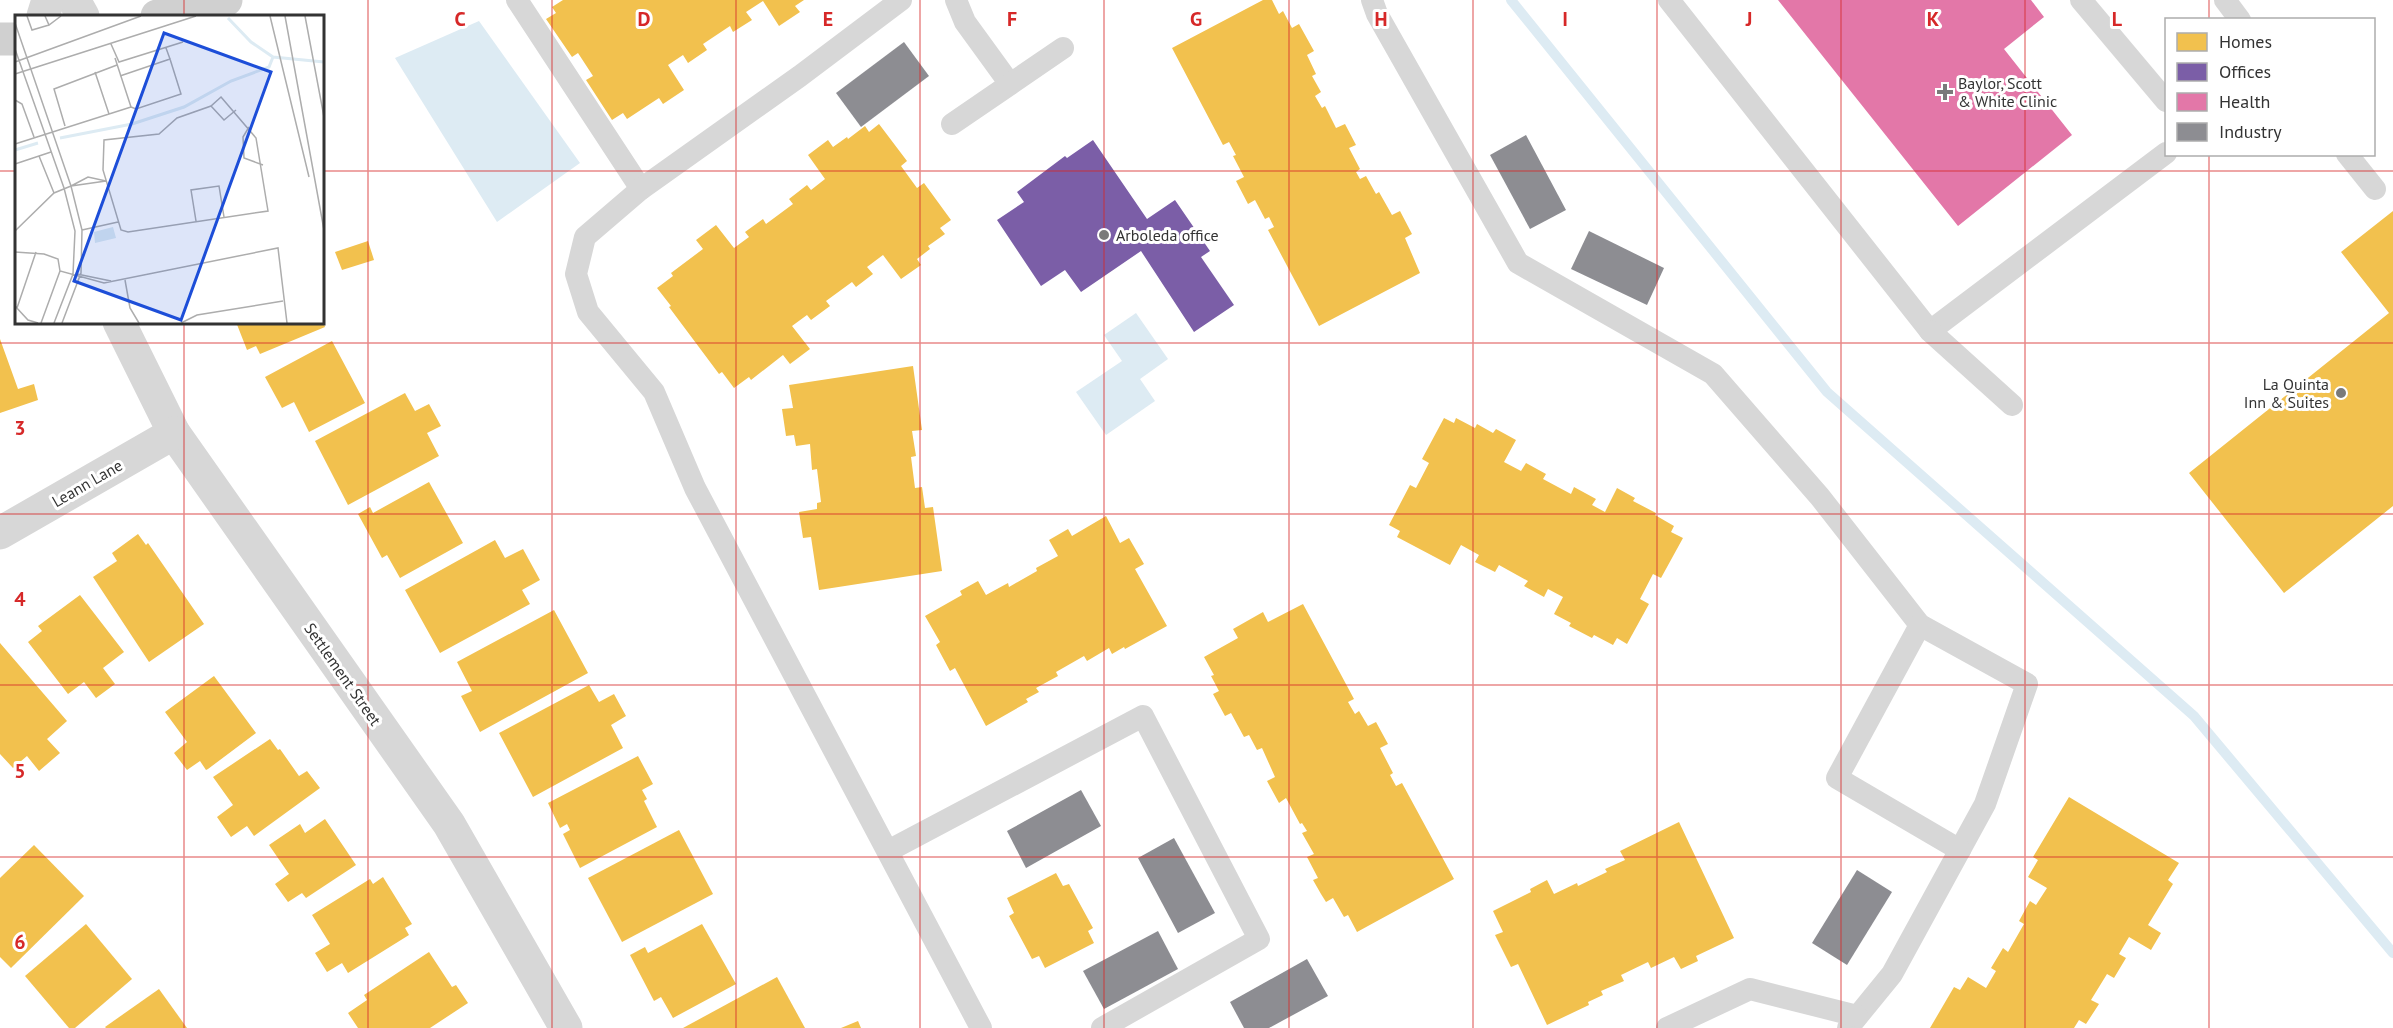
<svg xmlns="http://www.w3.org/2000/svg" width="2393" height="1028" viewBox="0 0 2393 1028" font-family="'PT Sans',sans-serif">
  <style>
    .water { fill: #ddebf3 }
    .homes { fill: #f2c14e }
    .offices { fill: #7b5ea7 }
    .health { fill: #e377a8 }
    .industry { fill: #8d8d92 }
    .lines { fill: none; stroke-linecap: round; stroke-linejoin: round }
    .stream { stroke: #ddebf3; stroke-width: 10 }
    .lane { stroke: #d7d7d7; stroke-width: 22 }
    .street { stroke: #d7d7d7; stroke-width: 33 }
    .secondary { stroke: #d0d0d0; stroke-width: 33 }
    .grid { fill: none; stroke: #d62828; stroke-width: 1.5; stroke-opacity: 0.55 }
    .poi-dot { fill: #7a7a7a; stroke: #fff; stroke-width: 2 }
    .labels { text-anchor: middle; stroke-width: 6; stroke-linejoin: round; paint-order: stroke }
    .poi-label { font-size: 16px; fill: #333; stroke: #fff; text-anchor: start }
    .street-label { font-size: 16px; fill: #333; stroke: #fff }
    .inset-river { fill: none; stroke: #ddebf3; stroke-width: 3 }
    .inset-road { fill: none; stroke: #adadad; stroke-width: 1.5 }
    .view { fill: #1d4ed8; fill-opacity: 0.15; stroke: #1d4ed8; stroke-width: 3 }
    .inset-edge { fill: none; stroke: #333; stroke-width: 3 }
    .grid-label { font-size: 20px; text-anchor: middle; font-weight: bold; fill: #d62828; stroke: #fff; stroke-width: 6; stroke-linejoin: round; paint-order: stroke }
  </style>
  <rect width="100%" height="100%" fill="#fff"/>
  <g class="water">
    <polygon points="479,21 580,163 497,222 395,58"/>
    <polygon points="1136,313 1168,359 1140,379 1155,401 1106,435 1076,392 1122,361 1104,335"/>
  </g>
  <g class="homes">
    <polygon points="563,0 804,0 795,6 800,12 779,26 763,1 746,12 752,20 733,32 730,26 703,44 707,50 688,63 683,55 668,65 684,90 663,104 659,98 627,119 623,113 612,120 586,80 593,76 578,53 572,57 546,19 556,13 552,7"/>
    <polygon points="1263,0 1272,0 1279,14 1283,11 1292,28 1299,24 1314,51 1307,55 1316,74 1312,76 1321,92 1315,96 1322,108 1325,106 1336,128 1345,124 1356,145 1349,148 1360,169 1356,172 1360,179 1366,176 1376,194 1379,192 1392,215 1400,211 1412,234 1405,238 1420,273 1319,326 1268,230 1274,227 1269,217 1265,219 1255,200 1248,204 1236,181 1244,177 1233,156 1236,155 1229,142 1223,145 1172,48"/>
    <polygon points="879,124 907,161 901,166 917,188 924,183 951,220 940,228 945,234 928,246 930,249 917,259 921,265 901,279 883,255 867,267 873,274 856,287 852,282 826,301 830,306 811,320 807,315 792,326 810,349 790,364 783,355 751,380 749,377 734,388 722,372 719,374 669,307 671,306 657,288 673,276 671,273 703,249 696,240 716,225 734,248 749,237 745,232 763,219 766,224 793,204 789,199 807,185 811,190 825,179 808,155 828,140 833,147 847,137 848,139 865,126 869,132"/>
    <polygon points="2393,211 2393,506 2284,593 2189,473 2389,313 2341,252"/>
    <polygon points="368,241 374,260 342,270 335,252"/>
    <polygon points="236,322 323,322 325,327 260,354 256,346 247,350"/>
    <polygon points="0,339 18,389 34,384 38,400 0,413"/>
    <polygon points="332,341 365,403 309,432 294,402 282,408 265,377"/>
    <polygon points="913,366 922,430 912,431 916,456 911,457 915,488 922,487 925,508 933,507 942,571 819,590 811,537 803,538 799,512 817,509 817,503 821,502 817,469 812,470 810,444 796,446 794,435 786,436 782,409 793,408 789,385"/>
    <polygon points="405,393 415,411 429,404 441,426 427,433 439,456 348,505 315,441"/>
    <polygon points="1444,418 1454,423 1456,418 1475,428 1477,424 1493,433 1496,429 1516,440 1504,462 1521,471 1526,463 1546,474 1543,479 1571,494 1574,487 1596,499 1592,505 1605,512 1617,488 1635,498 1633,501 1656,513 1655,515 1674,526 1671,532 1683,538 1661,578 1653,574 1640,599 1649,604 1627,644 1617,638 1613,645 1594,635 1592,638 1569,626 1571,623 1554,614 1563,597 1548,589 1544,597 1524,586 1528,581 1499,565 1495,572 1475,562 1479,555 1461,545 1450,565 1397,537 1400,531 1389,525 1410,485 1416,488 1429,463 1422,459"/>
    <polygon points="429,482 463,543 400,578 387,555 382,558 358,514 370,507 373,513"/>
    <polygon points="1106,516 1120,543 1129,538 1144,564 1135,569 1167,626 1125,649 1124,647 1112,654 1109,648 1087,661 1084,656 1056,672 1058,676 1036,688 1039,692 1026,699 1028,702 986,726 955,668 950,671 936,645 940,642 925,616 962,595 960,591 978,581 986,595 1008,583 1009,587 1037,571 1036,568 1058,556 1049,540 1068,529 1072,536"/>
    <polygon points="138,534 146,545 148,543 204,624 149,662 93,577 117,561 112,553"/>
    <polygon points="495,540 505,558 523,549 540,580 522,590 530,604 440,653 405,590"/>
    <polygon points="80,595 124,652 103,668 115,684 96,698 84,682 68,694 28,642 42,631 38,626"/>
    <polygon points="1303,604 1354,699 1348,702 1355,714 1359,711 1368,726 1376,722 1388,744 1380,748 1393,773 1390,775 1396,786 1402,783 1454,879 1357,932 1348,915 1344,917 1333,898 1326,902 1321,894 1313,880 1318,878 1307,857 1314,854 1302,833 1307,831 1302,823 1300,824 1286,798 1279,803 1267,781 1275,777 1262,748 1257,750 1249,735 1244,737 1231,713 1225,716 1213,694 1219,691 1211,676 1214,675 1204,657 1238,638 1233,629 1263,612 1268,622"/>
    <polygon points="554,610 588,673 480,732 461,696 472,691 457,662"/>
    <polygon points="0,643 67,721 47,739 60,753 39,771 27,756 13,768 0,754"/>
    <polygon points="214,676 256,733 208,769 206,770 200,761 187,770 174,753 187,742 165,712"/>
    <polygon points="589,685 599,702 614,694 626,716 611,725 623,748 533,797 499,733"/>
    <polygon points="270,739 278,750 280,749 299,776 307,771 320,788 254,836 247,826 231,837 217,817 233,805 213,777"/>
    <polygon points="638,756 653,784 642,790 647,799 644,801 657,827 580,868 563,834 570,830 567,824 560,828 548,803"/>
    <polygon points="2069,797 2179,863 2168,880 2173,884 2148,925 2161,933 2151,950 2129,937 2119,954 2126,958 2114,978 2107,974 2091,1000 2099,1004 2086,1024 2079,1020 2074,1028 1930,1028 1954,987 1960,990 1968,977 1986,988 1996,971 1991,968 2003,948 2008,952 2024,924 2019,921 2030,901 2036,905 2047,888 2028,877 2038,860 2033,857"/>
    <polygon points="325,819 356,865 306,898 302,893 288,902 275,884 289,874 269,845 300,824 305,833"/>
    <polygon points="1679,822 1734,938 1696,956 1698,961 1681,969 1674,957 1651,968 1648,962 1621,975 1624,981 1601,991 1603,995 1588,1002 1589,1005 1547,1025 1518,964 1511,967 1495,935 1503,932 1493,911 1531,892 1530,889 1547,880 1554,894 1577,883 1578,886 1607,872 1605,869 1625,860 1620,851"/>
    <polygon points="679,830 713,894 622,942 588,878"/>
    <polygon points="34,845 84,896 11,968 0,957 0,878"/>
    <polygon points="1056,873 1063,886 1069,884 1093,928 1088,931 1094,943 1045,968 1039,956 1032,959 1009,916 1014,913 1007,898"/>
    <polygon points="383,877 412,924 405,928 409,935 348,973 342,963 327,972 315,953 330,944 312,915 370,879 373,884"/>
    <polygon points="86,924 132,979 75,1028 69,1028 25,976"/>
    <polygon points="702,924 736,984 673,1018 661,997 654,1001 630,955 645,947 648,953"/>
    <polygon points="429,952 452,987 456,985 468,1003 430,1028 358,1028 348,1013 367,1000 364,995"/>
    <polygon points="777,977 805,1028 683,1028"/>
    <polygon points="159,989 187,1028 106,1028 105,1027"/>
    <polygon points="858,1021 861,1028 841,1028"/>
  </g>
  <polygon class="offices" points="1093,140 1147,219 1175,200 1210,251 1201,257 1234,305 1194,332 1141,251 1081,292 1065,270 1041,286 997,220 1024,202 1017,192 1065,156 1067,158"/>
  <polygon class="health" points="1778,0 2031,0 2044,17 2004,49 2072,135 1958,226"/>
  <g class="industry">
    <polygon points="904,42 929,76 861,127 836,93"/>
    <polygon points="1526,135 1566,210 1530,229 1490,155"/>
    <polygon points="1589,231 1664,268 1647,305 1571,269"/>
    <polygon points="1081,790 1101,826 1026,868 1007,831"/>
    <polygon points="1174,838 1215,913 1178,933 1138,858"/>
    <polygon points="1857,870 1892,892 1847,965 1812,943"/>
    <polygon points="1158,931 1178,969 1104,1009 1083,971"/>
    <polygon points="1307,959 1328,996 1269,1028 1244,1028 1230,1002"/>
  </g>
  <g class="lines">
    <polyline class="stream" points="1511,0 1827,392 2194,716 2393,953"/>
    <g class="lane">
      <polyline points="517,0 641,189"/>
      <polyline points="901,0 800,76 641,189 585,237 576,274 588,312 654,392 695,488 981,1028"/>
      <polyline points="956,0 965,22 1010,84"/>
      <polyline points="1372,0 1377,14 1518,263 1713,374 1820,497 1920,625 2027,684 1985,804 1892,974 1848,1028"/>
      <polyline points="1669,0 1930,331 2166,153"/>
      <polyline points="2081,0 2166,101"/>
      <polyline points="2225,0 2240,20"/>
      <polyline points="952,124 1063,48"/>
      <polyline points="2347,154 2375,189"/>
      <polyline points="1930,331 2012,405"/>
      <polyline points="1920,625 1837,778 1960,850"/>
      <polyline points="888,851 1143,716 1259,939 1102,1028"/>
      <polyline points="1667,1028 1750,989 1857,1016"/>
    </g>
    <g class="street">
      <polyline points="74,0 83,16"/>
      <polyline points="43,16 48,0"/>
      <polyline points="119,322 174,433 449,824 566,1028"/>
      <polyline points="0,533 174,433"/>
    </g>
    <g class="secondary">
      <polyline points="157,16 226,0"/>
      <polyline points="0,39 16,39"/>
    </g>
  </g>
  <path class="grid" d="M184 0V16M368 0V1028M552 0V1028M736 0V1028M920 0V1028M1104 0V1028M1289 0V1028M1473 0V1028M1657 0V1028M1841 0V1028M2025 0V1028M2209 0V20M2209 154V1028M0 171H16M322 171H2393M184 322V1028M0 343H2393M0 514H2393M0 685H2393M0 857H2393"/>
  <g class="poi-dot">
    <path d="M1942 83h6v6h6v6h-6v6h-6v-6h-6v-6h6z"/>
    <circle cx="1104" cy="235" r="6"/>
    <circle cx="2341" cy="393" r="6"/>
  </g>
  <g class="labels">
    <g class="poi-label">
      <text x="1958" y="89">Baylor, Scott<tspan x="1958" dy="18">&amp; White Clinic</tspan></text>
      <text x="1116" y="241">Arboleda office</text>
      <text x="2329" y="390" text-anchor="end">La Quinta<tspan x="2329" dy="18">Inn &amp; Suites</tspan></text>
    </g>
    <g class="street-label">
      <text transform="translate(87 483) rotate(-30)" y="6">Leann Lane</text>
      <text transform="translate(343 674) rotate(55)" y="6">Settlement Street</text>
    </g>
  </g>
  <g transform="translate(15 15)">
    <rect width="309" height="309" fill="#fff"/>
    <path d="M98 212 101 223 80 228 79 217Z" fill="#ddebf3"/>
    <path class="inset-river" d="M213 3 236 27 258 42 309 47M45 123 117 109 169 92 216 66 254 52 258 42M0 135 23 128"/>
    <path class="inset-road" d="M12 1 17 15 34 10M30 1 34 10 46 1M255 1 294 162M270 1 309 215M290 1 309 102M0 8 56 171 67 215 66 258 47 308M96 29 104 47 168 27M0 34 49 173 60 216 58 259 39 308M0 47 126 1M80 57 94 99M0 59 181 1M105 61 155 44 151 33M206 82 241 123 253 196 113 217 106 215 88 155 89 125 144 119 162 103 196 91ZM0 85 7 89 19 122M196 91 209 105 221 95M116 92 121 94 166 79 155 44M50 111 39 74 102 50M234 112 228 122 229 143 248 150M0 129 116 92 100 43M24 141 39 178M0 149 36 137M181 206 176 175 204 171 209 202M67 215 103 207M0 216 39 178 56 171 91 166 73 162 56 171M0 237 29 239 43 244 45 256 89 268 263 233 272 308M62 259 96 266M110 265 115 293 124 308M0 291 13 305 23 308M2 293 21 237M26 308 45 256M166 308 182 300 268 286"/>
    <path class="view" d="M149 18 256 57 166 305 59 266Z"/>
    <rect width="309" height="309" class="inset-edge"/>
  </g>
  <g class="grid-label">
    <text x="460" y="26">C</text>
    <text x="644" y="26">D</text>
    <text x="828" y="26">E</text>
    <text x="1012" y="26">F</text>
    <text x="1196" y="26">G</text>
    <text x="1381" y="26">H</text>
    <text x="1565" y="26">I</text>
    <text x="1749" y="26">J</text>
    <text x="1933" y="26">K</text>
    <text x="2117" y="26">L</text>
    <text x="20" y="435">3</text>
    <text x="20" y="606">4</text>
    <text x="20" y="778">5</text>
    <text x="20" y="949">6</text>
  </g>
  <rect x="2165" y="18" width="210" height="138" fill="#ffffff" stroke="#adadad" stroke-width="1.5"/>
  <rect x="2177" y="33" width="30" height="18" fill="#f2c14e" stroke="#adadad" stroke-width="1.5"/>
  <text x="2219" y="48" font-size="18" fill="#333333">Homes</text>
  <rect x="2177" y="63" width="30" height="18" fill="#7b5ea7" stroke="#adadad" stroke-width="1.5"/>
  <text x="2219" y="78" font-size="18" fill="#333333">Offices</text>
  <rect x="2177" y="93" width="30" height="18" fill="#e377a8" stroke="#adadad" stroke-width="1.5"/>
  <text x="2219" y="108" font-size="18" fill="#333333">Health</text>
  <rect x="2177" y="123" width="30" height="18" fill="#8d8d92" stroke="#adadad" stroke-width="1.5"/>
  <text x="2219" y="138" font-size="18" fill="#333333">Industry</text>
</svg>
